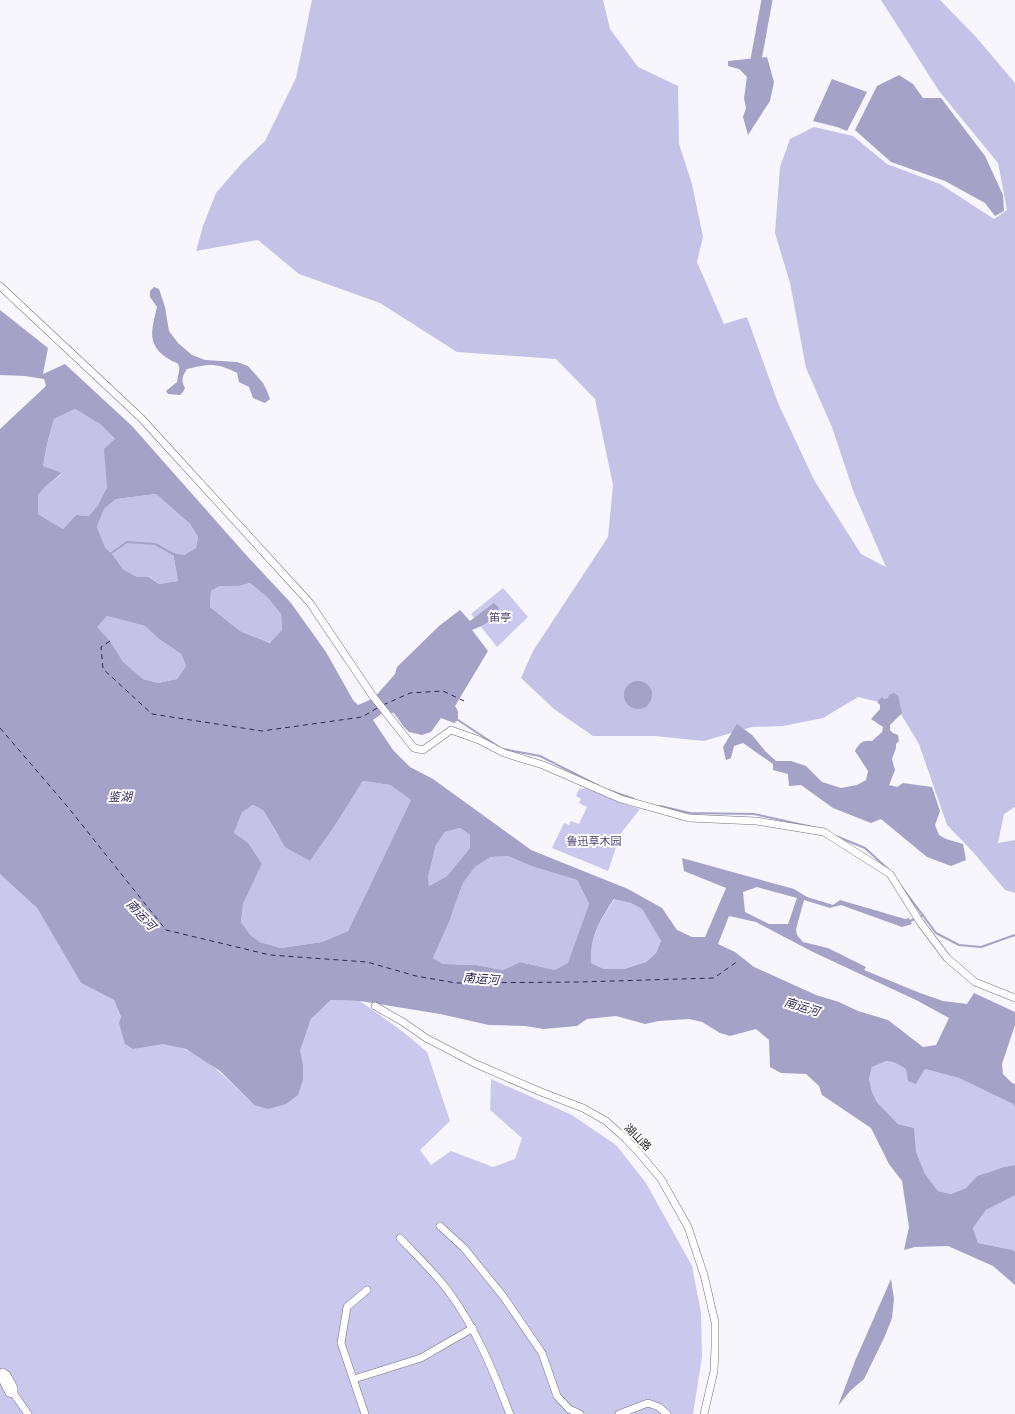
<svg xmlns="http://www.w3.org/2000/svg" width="1015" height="1414" viewBox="0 0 1015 1414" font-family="Montserrat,'Noto Sans SC',sans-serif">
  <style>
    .green { fill: #cbc8ee }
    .forest { fill: #c5c2e8 }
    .water { fill: #a5a2c7; fill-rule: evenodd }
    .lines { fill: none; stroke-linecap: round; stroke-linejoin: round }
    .stream { stroke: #a5a2c7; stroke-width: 2 }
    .river { stroke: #a5a2c7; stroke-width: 11 }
    .ferry { stroke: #2f2657; stroke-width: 1; stroke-dasharray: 5 4; stroke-linecap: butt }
    .street-casing { stroke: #71717e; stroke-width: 8 }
    .street { stroke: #fff; stroke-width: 7 }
    .labels { text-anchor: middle; stroke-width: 4; stroke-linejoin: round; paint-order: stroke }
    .park-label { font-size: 11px; fill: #453e70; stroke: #fff }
    .street-label { font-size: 11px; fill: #242329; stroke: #fff }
    .water-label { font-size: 12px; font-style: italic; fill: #2f2657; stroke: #fff }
  </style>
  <rect width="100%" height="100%" fill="#f6f6fc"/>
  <g class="green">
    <polygon points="503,588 528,617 497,647 471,614"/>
    <polygon points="586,788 621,803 640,809 621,833 608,871 552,848 564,823 569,825 571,821 579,824 587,807 579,803 581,799 576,796 579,789"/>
    <path d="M0 874 37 908 81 983 114 1000 133 1049C142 1047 154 1043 164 1044 202 1048 228 1081 254 1105L300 1051 311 1019 331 1000 360 1001 402 1031 427 1052 450 1121 420 1150 431 1165 451 1151 493 1167 515 1159 522 1138 490 1110 491 1079 572 1115 616 1145 646 1183 692 1266 701 1313 702 1357 693 1414H0Z"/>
    <path d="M615 899 631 903 642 909 661 941 656 953 646 962 624 969H604L591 963C590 936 600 920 615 899Z"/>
    <polygon points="891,1061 906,1069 916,1084 925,1069 959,1078 1013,1104 1015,1108 1015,1165 1004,1167 977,1176 966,1188 951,1194 938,1191 925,1174 915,1151 914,1128 898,1124 877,1102 872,1092 869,1079 872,1067 882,1062"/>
    <polygon points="1012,1195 1015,1195 1015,1252 1013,1250 978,1243 973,1228 986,1210"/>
  </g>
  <g class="forest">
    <polygon points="312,0 603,0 610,29 638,67 678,86 679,144 692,184 703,237 697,262 724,324 747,317 778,403 814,480 861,554 886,567 854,493 832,427 806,368 790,283 775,233 780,167 790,139 814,127 853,136 887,164 940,184 994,219 1007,210 998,163 939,91 881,0 940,0 976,37 1015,83 1015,807 1004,814 998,843 1015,840 1015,893 1005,890 973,852 947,825 919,744 896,706 858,697 823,718 783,726 752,727 704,741 655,736 593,736 554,709 521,678 533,651 608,537 613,485 595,399 556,359 457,352 380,303 299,274 258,240 196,251 203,226 216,193 242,163 265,141 296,78"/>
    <polygon points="75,409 100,424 115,439 107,476 107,487 98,505 89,516 76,515 63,529 38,514 38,495 46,486 62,474 43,466 47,444 54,419"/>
    <polygon points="156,494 190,524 198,537 196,548 184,555 173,554 178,581 159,584 150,577 137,577 123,569 113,555 105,547 97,527 104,509 116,499"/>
    <polygon points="250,583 268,598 281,614 282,630 271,643 240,631 210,607 211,591 220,586 239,586"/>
    <polygon points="107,616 145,626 159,639 181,654 186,666 177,679 158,683 143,679 123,663 110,641 96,627"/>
    <polygon points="363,781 390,785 411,800 348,931 322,942 281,948 260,942 250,936 241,922 243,904 262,864 234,833 242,811 253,805 263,810 278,836 310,861 334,827"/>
    <polygon points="460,828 470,835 470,848 447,876 429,886 428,877 436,845 445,832"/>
    <polygon points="508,856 531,866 577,880 589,904 569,963 555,970 520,962 503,970 476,965 443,964 433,958 449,922 463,883 475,867 491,857"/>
  </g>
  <g class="water">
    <polygon points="767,57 774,82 770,101 748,135 743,117 746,108 744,98 747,77 739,69 728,66 728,61"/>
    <polygon points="899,75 913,84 923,98 941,98 985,156 1003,195 1004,211 995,216 985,203 945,181 891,162 855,130 877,86"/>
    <polygon points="832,79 867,92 847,131 837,127 813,121"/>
    <path d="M154 287 159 289 165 307 169 331 178 343 192 355 205 360 237 362 248 366 263 383 267 391 270 399 265 403 253 398 249 387 239 382 237 373C216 362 208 364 187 369 182 376 181 381 185 388L183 392 180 395 168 394 166 391 177 382C177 378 180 371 179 367 179 363 175 362 172 361 146 347 151 332 157 307L150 297V291Z"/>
    <path d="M0 310 48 348 43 374 65 364 132 426 247 556 291 603 326 652 353 700 358 705 374 698 395 674 397 667 439 626 460 610 470 621 494 603 499 608C492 622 486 624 472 630L488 651 455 706 458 711V720L454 723 441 718 431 732 422 735 409 732 404 727 394 713 384 712 373 720 393 750 410 767 433 779 531 850 628 889 662 908 677 930 692 937H705L726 888 684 871 682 858 794 889 807 897 833 905 840 900 905 919 909 918 912 924 902 927 841 905 830 908 804 900 796 929 797 935 803 942 828 948 866 967 864 970 920 993 943 1001 967 1004 974 993 1015 1012V1025L1002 1064 1003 1074 1012 1083 1015 1084V1108L1013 1104 959 1078 925 1069 916 1084 908 1081 906 1069C890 1060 890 1058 872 1067L869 1079 872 1092 877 1102 898 1124 914 1128 916 1152 925 1174 938 1191 951 1194 966 1188 977 1176 1004 1167 1015 1165V1195L986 1210 973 1228 978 1243 1013 1250 1015 1252V1285L993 1266 948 1246 915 1247 904 1250 909 1227 902 1181 889 1164 871 1128 822 1095 819 1086 806 1074 781 1073 770 1067 769 1040 756 1029 730 1036 720 1033 702 1022 689 1019 659 1021 645 1024 616 1016 587 1019 577 1026 544 1029 525 1026 489 1025 440 1014 360 1001 331 1000 311 1019 300 1051 303 1065V1080L298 1095 286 1104 268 1109 254 1105 220 1071 186 1049 163 1044 133 1049 125 1044 119 1023 121 1017 114 1000 81 983 37 908 0 874V429L46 386 44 379 25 376 0 375ZM75 409 100 424 115 439 104 449 107 487 98 505 89 516 76 515 63 529 38 514V495L46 486 62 473 43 466 47 444 54 419ZM156 494 190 524 198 537 196 548 184 555 173 553 178 581 159 584 149 577H137L123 569 113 555 105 547 97 527 104 509 116 499ZM250 583 268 598 281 614 282 630 270 643 240 631 210 607 211 591 220 586H239ZM107 616 145 626 159 639 181 654 186 666 177 679 158 683 143 679 123 662 110 641 97 627ZM363 781 390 785 411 800 348 931 322 942 281 948 260 942 250 935 241 922 243 904 262 864 248 843 234 833 242 812 253 805 263 810 285 847 310 861 334 827ZM460 828 470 835V848L447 876 429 886 428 877 436 845 445 832ZM508 856 531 866 577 880 589 904 568 963 555 970 520 962 503 970 476 965 443 964 433 958 449 922 463 883 475 867 491 857ZM757 887 797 898 788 924H769L745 912 743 892ZM614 899 631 903 642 909 661 941 656 953 646 962 624 969H604L591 963C590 936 600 920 614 899ZM729 916 756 922 813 952 918 1001 949 1018 936 1045 923 1047 888 1020 858 1011 839 1002 816 995 754 967 735 952 718 944Z"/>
    <circle cx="638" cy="695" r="14"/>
    <path d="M894 693 898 696 902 713 890 725V730L893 733 898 735 899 741 896 744V748L892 759 895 770 889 785 897 787 903 783 932 787 940 811 935 825 939 835 946 839 963 844 966 860 951 866 927 857 881 819 871 823 833 808 801 785 789 786 788 774 773 770V764L743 743 734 746 731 758 726 760 723 747 737 724 752 735 766 752 776 761H791L806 766 822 782 841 788 857 785 866 780 868 771 855 751C859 743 863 740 872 741L882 732 883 727 871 719 880 709V705L877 702 882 697 884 699 888 698 889 695Z"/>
    <polygon points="891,1279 894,1299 892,1318 885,1336 864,1379 850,1391 838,1406 855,1361"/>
  </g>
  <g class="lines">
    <g class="stream">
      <polyline points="110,554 127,542 155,544 175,555"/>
      <polyline points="458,720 499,747"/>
      <polyline points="503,749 540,756 599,786"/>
      <polyline points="608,790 634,799"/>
      <polyline points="660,806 690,813 754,814 817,828"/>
      <polyline points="836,836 865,848 889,870"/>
      <polyline points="901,886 936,933 959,945 981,947 1015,935"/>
      <polyline points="908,922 923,915"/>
    </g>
    <polyline class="river" points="756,72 755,65 767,0"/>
    <g class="ferry">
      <polyline points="110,641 101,647 103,669 152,714 262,731 362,717 379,707"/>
      <polyline points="383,705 410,693 443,691 464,701"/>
      <polyline points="0,728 67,806 166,930 270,955 367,962 416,976 456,983 579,982 714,978 738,961"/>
    </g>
    <g class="street-casing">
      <g id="street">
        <polyline points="0,286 141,418 310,603 372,695 414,748 423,750 451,730 479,740 504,753 543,765 621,799 689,818 756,821 824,832 890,874 920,922 947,958 975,982 1015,998"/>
        <polyline points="375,1006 403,1022 426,1038 476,1064 541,1092 583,1108 606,1121 626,1139 640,1154 661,1179 688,1227 704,1275 715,1322 715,1348 714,1371 704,1414"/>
        <polyline points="440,1226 464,1248 503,1296 542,1353 557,1396 569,1409 580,1414"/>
        <path d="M400 1238C416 1255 435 1273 449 1292 476 1329 493 1370 509 1412L510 1414"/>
        <polyline points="354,1379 421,1358 473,1328"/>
        <polyline points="14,1394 9,1393 2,1379 3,1372 7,1375 14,1388 14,1394 28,1414"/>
        <polyline points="365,1414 341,1343 347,1307 367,1290"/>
        <polyline points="619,1414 648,1403 659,1407 667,1414"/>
      </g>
    </g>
    <use href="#street" class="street"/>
  </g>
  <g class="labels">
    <g class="park-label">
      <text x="500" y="621">笛亭</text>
      <text x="594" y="845">鲁迅草木园</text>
    </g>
    <g class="street-label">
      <text transform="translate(638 1137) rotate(45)" y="4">湖山路</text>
    </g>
    <g class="water-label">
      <text x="120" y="801">鉴湖</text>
      <text transform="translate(141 915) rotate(47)" y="4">南运河</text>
      <text transform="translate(481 979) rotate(5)" y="4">南运河</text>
      <text transform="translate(802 1007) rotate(17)" y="4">南运河</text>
    </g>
  </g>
</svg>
